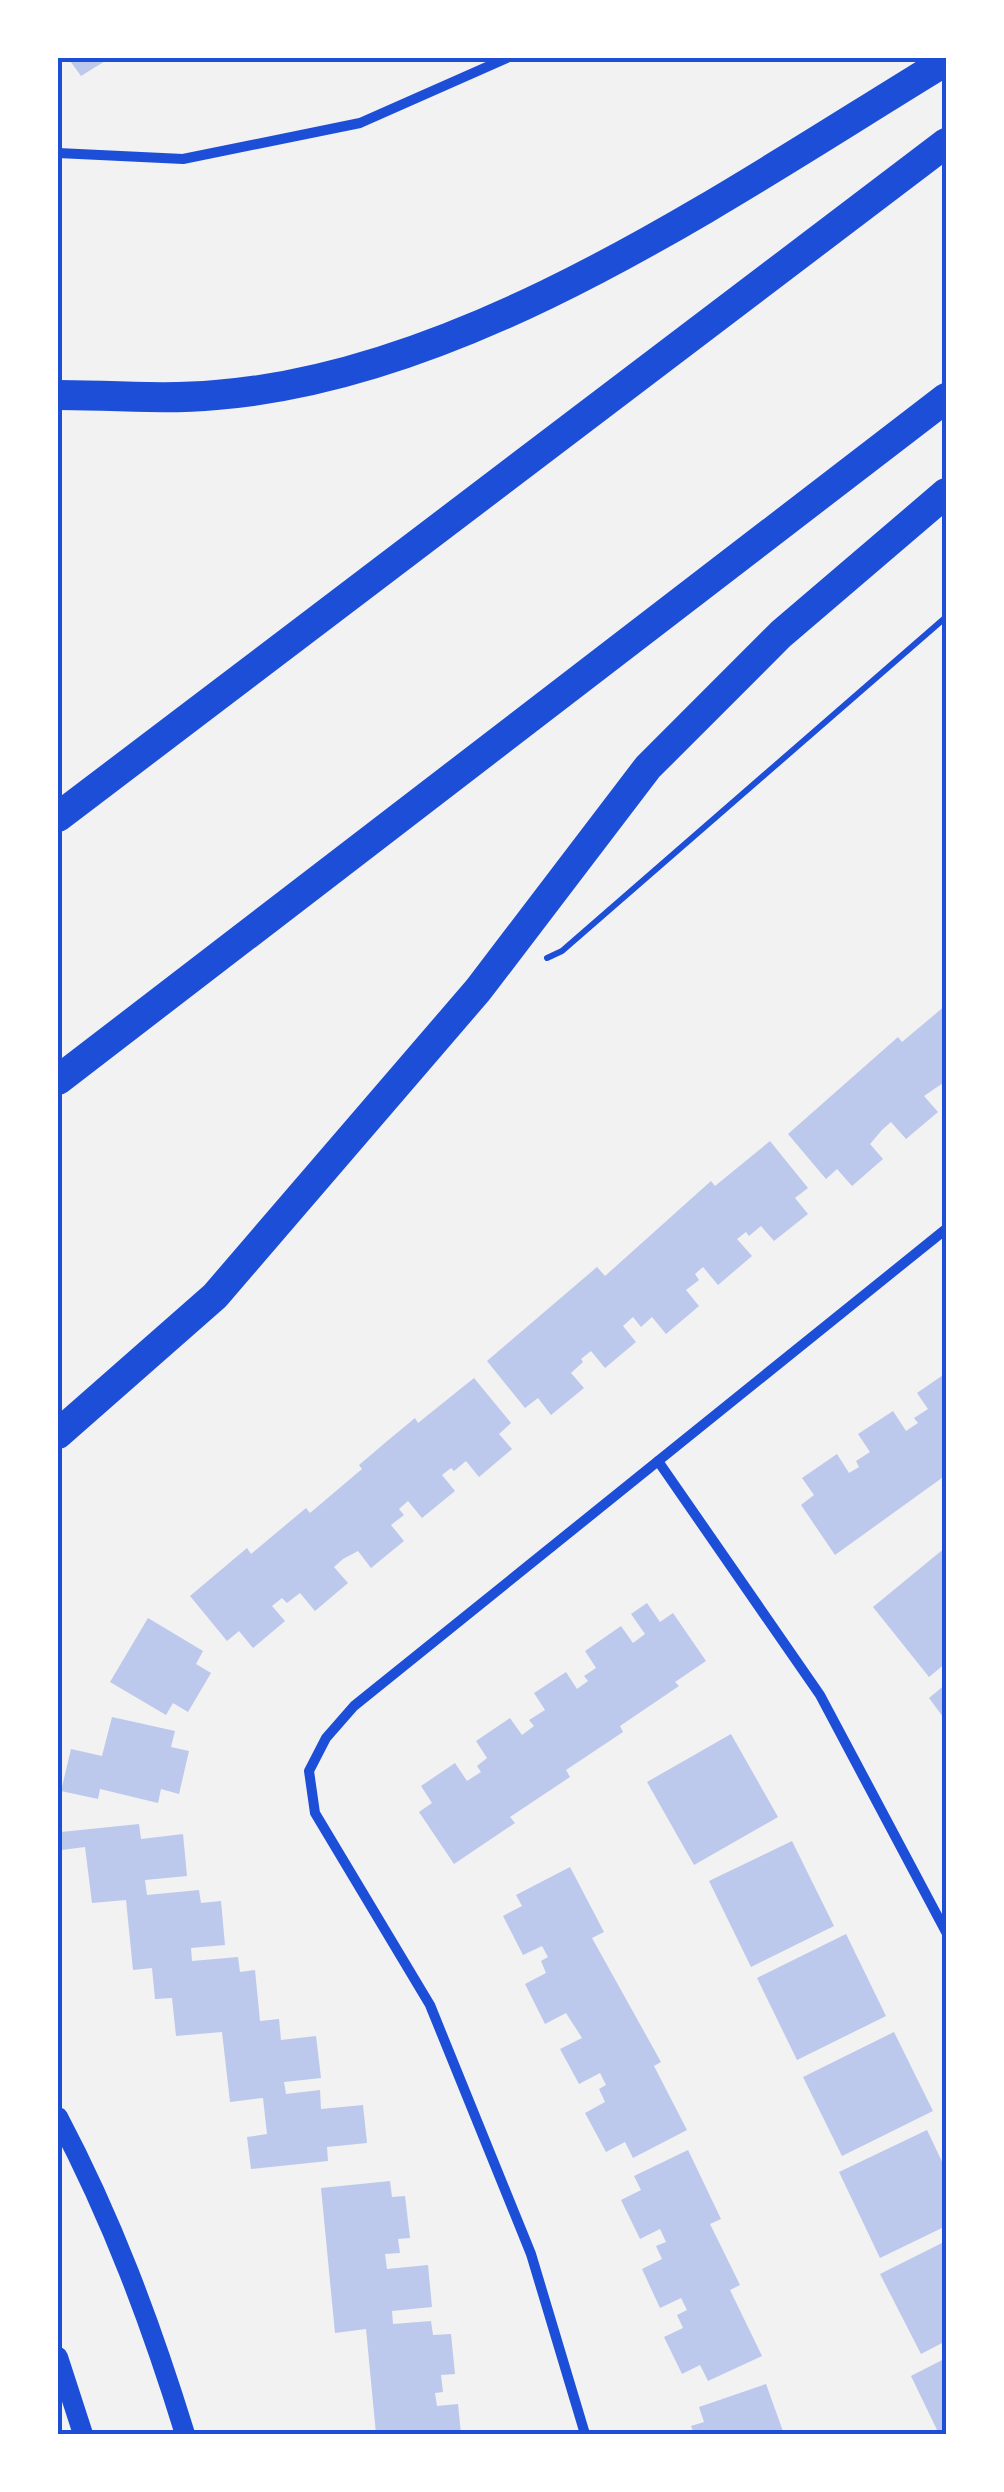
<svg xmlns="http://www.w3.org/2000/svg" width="1004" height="2492" viewBox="0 0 1004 2492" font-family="Spectral,serif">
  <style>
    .building { fill: #bdc9ec }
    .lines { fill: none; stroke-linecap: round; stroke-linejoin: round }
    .path { stroke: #1d4ed8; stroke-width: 6 }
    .minor { stroke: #1d4ed8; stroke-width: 10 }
    .secondary { stroke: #1d4ed8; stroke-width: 20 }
    .motorway { stroke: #1d4ed8; stroke-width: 30 }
    .neatline { fill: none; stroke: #1d4ed8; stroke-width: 4 }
  </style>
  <rect width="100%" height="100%" fill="#f2f2f2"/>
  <g class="building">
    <polygon points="68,58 110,58 81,76"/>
    <polygon points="946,1005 946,1081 924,1096 938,1112 906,1139 891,1122 882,1130 870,1144 883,1159 852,1186 837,1169 826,1179 788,1134 898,1037 902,1042"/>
    <polygon points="770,1141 808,1188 795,1198 808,1214 774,1241 761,1226 749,1236 746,1232 737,1239 752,1256 718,1285 703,1267 695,1274 699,1280 686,1290 699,1306 666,1334 652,1317 641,1327 633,1317 623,1326 636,1342 605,1368 591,1351 581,1359 583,1362 571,1373 584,1388 551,1415 538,1398 525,1408 487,1361 597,1267 605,1276 711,1181 715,1186"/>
    <polygon points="946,1373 946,1475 835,1555 801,1505 814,1495 802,1478 837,1454 849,1473 859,1467 856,1461 870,1452 858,1434 893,1411 906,1431 918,1423 914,1418 928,1409 917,1393"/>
    <polygon points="474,1378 511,1423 499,1434 512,1449 479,1477 466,1461 454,1471 451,1468 442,1475 455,1491 422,1518 408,1501 399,1509 404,1515 391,1525 404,1541 371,1568 358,1551 343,1559 334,1567 348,1583 315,1611 300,1593 287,1603 282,1598 272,1606 285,1621 253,1648 239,1631 227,1641 190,1596 247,1548 251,1554 306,1508 310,1513 362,1469 359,1465 386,1442 415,1418 418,1423"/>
    <polygon points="946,1547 946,1663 929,1677 873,1607"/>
    <polygon points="647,1603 660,1622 673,1613 706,1661 675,1682 679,1686 620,1726 623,1732 566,1770 570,1777 510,1817 515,1823 454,1864 419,1812 432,1803 421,1786 455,1763 467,1781 481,1772 477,1766 487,1758 476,1741 510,1718 522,1735 534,1726 529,1720 545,1710 534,1693 566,1672 577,1689 588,1681 584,1676 596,1668 585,1651 621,1626 633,1643 645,1634 631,1614"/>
    <polygon points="148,1618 203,1651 196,1664 211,1673 188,1712 173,1703 166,1715 110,1682"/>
    <polygon points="946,1684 946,1721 929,1698"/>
    <polygon points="112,1717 175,1731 171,1747 189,1751 179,1794 161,1789 158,1803 100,1789 98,1799 61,1791 71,1749 102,1756"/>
    <polygon points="731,1734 778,1817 694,1865 647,1782"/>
    <polygon points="139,1824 141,1839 183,1834 187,1876 145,1880 147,1895 199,1890 201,1903 221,1901 225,1945 191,1948 192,1961 238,1957 240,1972 255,1970 260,2021 279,2019 281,2040 316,2036 321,2078 284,2082 286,2094 320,2090 321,2109 363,2105 367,2143 327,2147 328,2161 251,2169 247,2137 267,2134 263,2098 230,2102 222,2032 176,2036 172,1998 155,1999 152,1968 133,1970 126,1900 92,1903 85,1847 62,1850 61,1832"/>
    <polygon points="792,1841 834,1926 751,1967 709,1881"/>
    <polygon points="570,1867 604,1932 592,1938 661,2062 654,2066 687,2130 633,2158 625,2142 606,2152 585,2113 605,2102 599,2089 606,2085 600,2073 579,2084 560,2049 582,2038 566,2013 545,2024 525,1984 546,1973 541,1961 548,1957 542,1946 523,1955 503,1916 522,1906 516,1895"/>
    <polygon points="846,1934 886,2016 797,2060 757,1978"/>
    <polygon points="894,2032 933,2111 842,2156 803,2077"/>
    <polygon points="927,2130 946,2170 946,2226 880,2258 839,2172"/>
    <polygon points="688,2150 721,2219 710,2224 740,2285 730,2290 762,2356 708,2381 700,2365 682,2374 664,2337 683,2328 677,2315 687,2310 681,2298 660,2308 642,2269 662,2259 656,2246 666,2242 660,2229 640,2239 621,2200 641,2190 634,2176"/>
    <polygon points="390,2181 392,2197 405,2196 410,2238 398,2239 400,2253 385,2254 387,2269 428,2265 432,2307 392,2311 393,2324 431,2321 433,2335 451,2334 455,2374 441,2375 443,2392 435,2393 437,2406 458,2404 461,2434 376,2434 366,2329 335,2333 321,2188"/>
    <polygon points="946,2241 946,2341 921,2354 880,2274"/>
    <polygon points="946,2358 946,2434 939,2434 911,2376"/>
    <polygon points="766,2384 784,2434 694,2434 691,2426 704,2422 699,2407"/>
  </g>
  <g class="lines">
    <polyline class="path" points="547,958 562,951 946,617"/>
    <g class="minor">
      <polyline points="58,153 183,159 360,123 507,58"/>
      <polyline points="658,1461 820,1695 946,1932"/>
      <polyline points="585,2434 531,2254 430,2005 315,1813 309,1771 326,1738 354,1706 946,1229"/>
    </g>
    <g class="secondary">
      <path d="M58 2117C112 2219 151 2324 185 2434"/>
      <polyline points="58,2357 83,2434"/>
    </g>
    <g class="motorway">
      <path d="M58 395C110 395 164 400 216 395 472 375 732 191 946 61"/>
      <polyline points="58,817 946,143"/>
      <polyline points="58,1080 946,398"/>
      <polyline points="58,1434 215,1296 478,990 648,767 781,634 946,493"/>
    </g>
  </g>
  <rect width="1004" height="2492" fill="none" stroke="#ffffff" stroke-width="120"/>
  <rect x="60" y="60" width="884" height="2372" class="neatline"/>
</svg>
